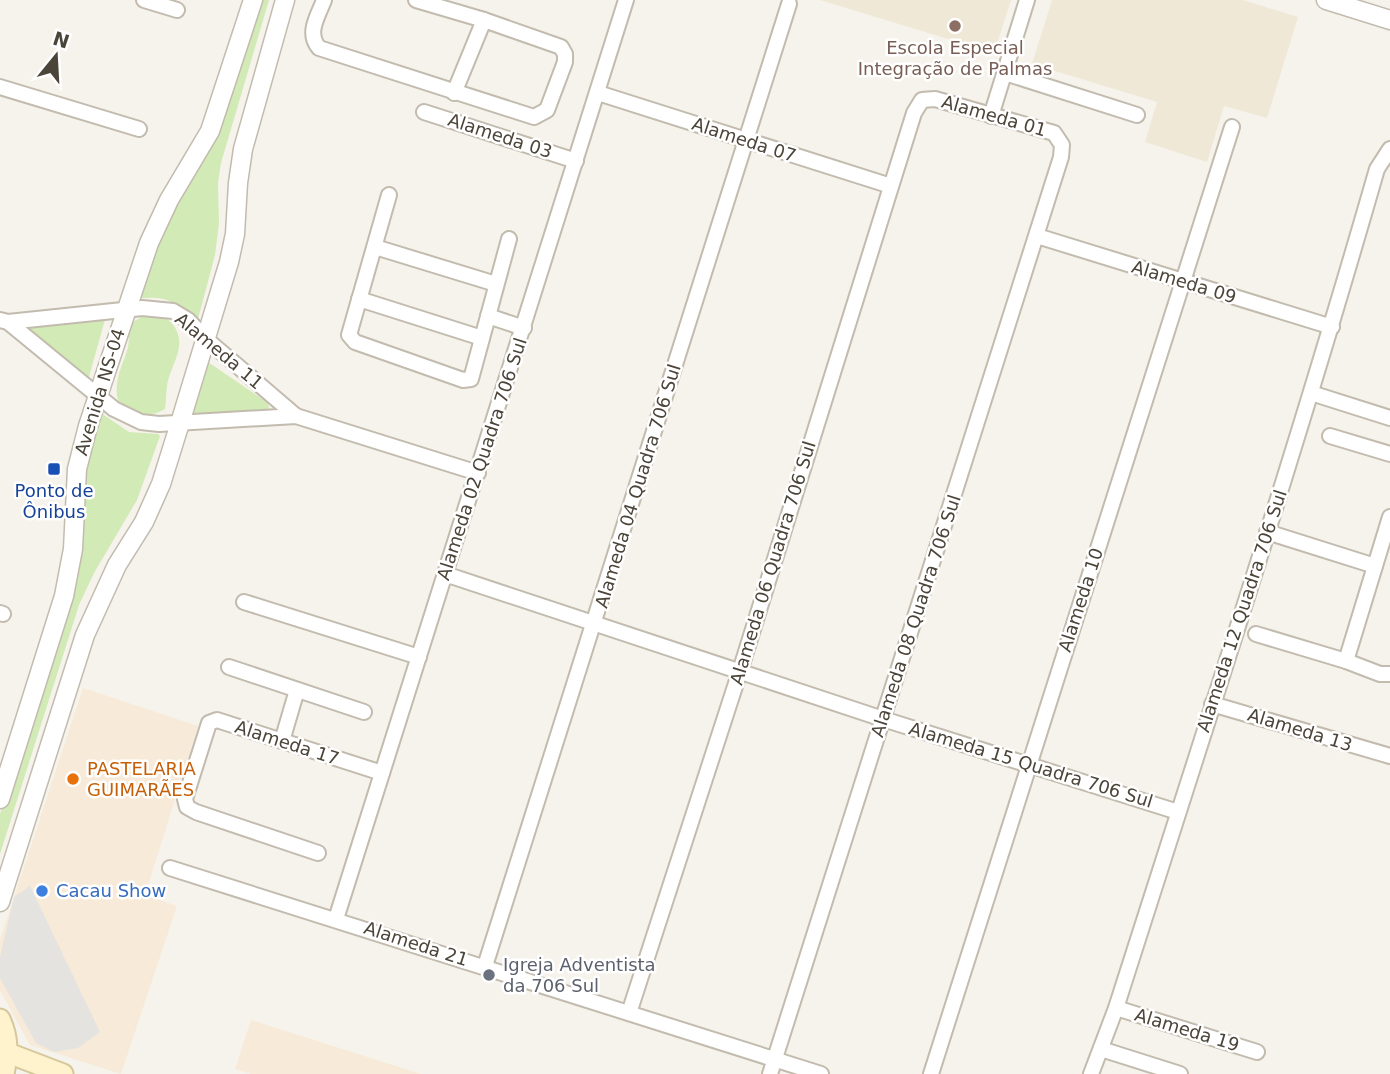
<svg xmlns="http://www.w3.org/2000/svg" width="1390" height="1074" viewBox="0 0 1390 1074" font-family="'DejaVu Sans',sans-serif">
  <style>
    .commercial { fill: #f7ead8 }
    .education { fill: #efe8d6 }
    .garden { fill: #d2eab5 }
    .parking { fill: #e5e3e0 }
    .lines { fill: none; stroke-linecap: round; stroke-linejoin: round }
    .minor-casing { stroke: #c2bbae; stroke-width: 18 }
    .tertiary-casing { stroke: #c2bbae; stroke-width: 21 }
    .secondary-casing { stroke: #d6c79b; stroke-width: 23 }
    .minor { stroke: #fff; stroke-width: 14 }
    .tertiary { stroke: #fff; stroke-width: 18 }
    .secondary { stroke: #fff3cd; stroke-width: 19 }
    .education-dot { fill: #8d6e63; stroke: #fff; stroke-width: 2.5 }
    .transit-dot { fill: #1a4fb4; stroke: #fff; stroke-width: 2.5 }
    .food-dot { fill: #e8710a; stroke: #fff; stroke-width: 2.5 }
    .shop-dot { fill: #3f7fe0; stroke: #fff; stroke-width: 2.5 }
    .worship-dot { fill: #6b7280; stroke: #fff; stroke-width: 2.5 }
    .labels { text-anchor: middle; stroke-width: 5; stroke-linejoin: round; paint-order: stroke }
    .education-label { font-size: 18px; fill: #785e54; stroke: #fff }
    .street-label { font-size: 18px; fill: #4b4439; stroke: #fff }
    .transit-label { font-size: 18px; fill: #164399; stroke: #fff }
    .food-label { font-size: 18px; fill: #c56008; stroke: #fff; text-anchor: start }
    .shop-label { font-size: 18px; fill: #366cbe; stroke: #fff; text-anchor: start }
    .worship-label { font-size: 18px; fill: #5b616d; stroke: #fff; text-anchor: start }
  </style>
  <rect width="100%" height="100%" fill="#f6f3ec"/>
  <g class="commercial">
    <polygon points="83,688 198,726 145,895 177,906 121,1074 30,1045 0,990 0,940"/>
    <polygon points="251,1020 421,1074 251,1074 235,1069"/>
  </g>
  <g class="education">
    <polygon points="820,0 1011,0 994,53"/>
    <polygon points="1052,0 1243,0 1298,17 1267,118 1224,106 1207,162 1145,142 1157,102 1032,64"/>
  </g>
  <g class="garden">
    <path d="M257 0H269L221 163 218 183 219 223 215 255 198 319C187 318 182 308 173 303 162 296 149 298 137 298L157 239Z"/>
    <path d="M144 315C156 315 167 315 174 326 188 347 170 365 167 386 166 394 166 401 165 409 141 423 113 416 117 384 118 372 125 359 128 347 130 340 127 331 131 325 133 321 140 318 144 315Z"/>
    <polygon points="106,316 87,384 11,323"/>
    <polygon points="205,360 268,403 269,409 265,414 188,414"/>
    <polygon points="101,413 129,432 158,434 160,436 137,500 94,573 79,605 0,854 0,814 56,638 81,479"/>
  </g>
  <polygon class="parking" points="30,886 100,1032 78,1048 54,1052 36,1043 0,978 0,957 14,897"/>
  <g class="lines">
    <g class="minor-casing">
      <g id="minor">
        <polyline points="144,0 177,10"/>
        <path d="M324 0C318 16 306 33 319 48L534 117 547 110 565 62V54L561 47 484 20 416 0"/>
        <polyline points="1005,73 1137,115"/>
        <polyline points="0,87 139,129"/>
        <polyline points="454,93 484,20"/>
        <polyline points="598,93 891,186"/>
        <polyline points="424,112 576,161"/>
        <polyline points="991,116 1027,0"/>
        <polyline points="389,195 349,335 355,342 463,380 471,379 509,239"/>
        <polyline points="1037,236 1332,327"/>
        <polyline points="375,247 496,284"/>
        <polyline points="359,299 482,338"/>
        <polyline points="488,316 524,328"/>
        <polyline points="0,320 8,322 114,409 141,422 159,424 296,416 478,473"/>
        <polyline points="8,322 142,308 173,311 188,320 206,339 296,416"/>
        <polyline points="1311,393 1390,418"/>
        <polyline points="1330,436 1390,454"/>
        <polyline points="1267,532 1375,566"/>
        <polyline points="445,574 883,719 1178,812"/>
        <polyline points="244,602 419,657"/>
        <polyline points="0,613 3,614"/>
        <polyline points="1256,634 1346,661 1380,674 1390,674"/>
        <polyline points="1346,661 1390,517"/>
        <polyline points="229,667 364,712"/>
        <polyline points="1212,704 1390,756"/>
        <polyline points="282,741 297,690"/>
        <polyline points="318,853 196,812 187,807 185,799 209,723 217,720 382,773"/>
        <polyline points="170,868 821,1074"/>
        <polyline points="336,919 626,0"/>
        <polyline points="485,966 789,4"/>
        <polyline points="1116,1008 1257,1052"/>
        <polyline points="629,1013 740,671 914,113 922,100 935,99 1054,133 1062,145 1061,157 770,1074"/>
        <polyline points="1101,1049 1180,1074"/>
        <polyline points="931,1074 1232,127"/>
        <path d="M1091 1074 1116 1008C1205 729 1296 451 1377 169L1390 149"/>
      </g>
    </g>
    <g class="tertiary-casing">
      <g id="tertiary">
        <polyline points="1326,0 1390,20"/>
        <polyline points="0,799 64,596 73,549 77,469 88,426 149,243 169,200 210,131 253,0"/>
        <polyline points="0,902 85,635 117,565 144,522 161,484 180,423 229,262 235,234 238,183 243,149 285,0"/>
      </g>
    </g>
    <g class="secondary-casing">
      <g id="secondary">
        <path d="M0 1019C9 1038 8 1054 4 1074"/>
        <polyline points="8,1053 63,1074"/>
      </g>
    </g>
    <use href="#minor" class="minor"/>
    <use href="#tertiary" class="tertiary"/>
    <use href="#secondary" class="secondary"/>
  </g>
  <circle class="education-dot" cx="955" cy="26" r="7"/>
  <rect class="transit-dot" x="47" y="462" width="14" height="14" rx="3.5"/>
  <circle class="food-dot" cx="73" cy="779" r="7"/>
  <circle class="shop-dot" cx="42" cy="891" r="7"/>
  <circle class="worship-dot" cx="489" cy="975" r="7"/>
  <g class="labels">
    <g class="education-label">
      <text x="955" y="54">Escola Especial<tspan x="955" dy="21">Integração de Palmas</tspan></text>
    </g>
    <g class="street-label">
      <text transform="translate(994 116) rotate(16)" y="6">Alameda 01</text>
      <text transform="translate(500 136) rotate(18)" y="6">Alameda 03</text>
      <text transform="translate(744 140) rotate(18)" y="6">Alameda 07</text>
      <text transform="translate(1184 282) rotate(17)" y="6">Alameda 09</text>
      <text transform="translate(219 351) rotate(40)" y="6">Alameda 11</text>
      <text transform="translate(100 392) rotate(-73)" y="6">Avenida NS-04</text>
      <text transform="translate(482 459) rotate(-72)" y="6">Alameda 02 Quadra 706 Sul</text>
      <text transform="translate(638 486) rotate(-73)" y="6">Alameda 04 Quadra 706 Sul</text>
      <text transform="translate(773 563) rotate(-73)" y="6">Alameda 06 Quadra 706 Sul</text>
      <text transform="translate(1081 600) rotate(-72)" y="6">Alameda 10</text>
      <text transform="translate(1242 611) rotate(-72)" y="6">Alameda 12 Quadra 706 Sul</text>
      <text transform="translate(916 616) rotate(-72)" y="6">Alameda 08 Quadra 706 Sul</text>
      <text transform="translate(1300 730) rotate(17)" y="6">Alameda 13</text>
      <text transform="translate(287 743) rotate(18)" y="6">Alameda 17</text>
      <text transform="translate(1031 765) rotate(17)" y="6">Alameda 15 Quadra 706 Sul</text>
      <text transform="translate(416 944) rotate(18)" y="6">Alameda 21</text>
      <text transform="translate(1187 1030) rotate(17)" y="6">Alameda 19</text>
    </g>
    <g class="transit-label">
      <text x="54" y="497">Ponto de<tspan x="54" dy="21">Ônibus</tspan></text>
    </g>
    <g class="food-label">
      <text x="87" y="775">PASTELARIA<tspan x="87" dy="21">GUIMARÃES</tspan></text>
    </g>
    <g class="shop-label">
      <text x="56" y="897">Cacau Show</text>
    </g>
    <g class="worship-label">
      <text x="503" y="971">Igreja Adventista<tspan x="503" dy="21">da 706 Sul</tspan></text>
    </g>
  </g>
  <g transform="translate(56 56) rotate(18)" stroke="#ffffff" stroke-width="5" paint-order="stroke">
  <path d="M0-5L12 26L0 18L-12 26Z" fill="#4b4439"/>
  <text y="-10" font-size="19" font-weight="bold" text-anchor="middle" fill="#4b4439">N</text>
  </g>
</svg>
